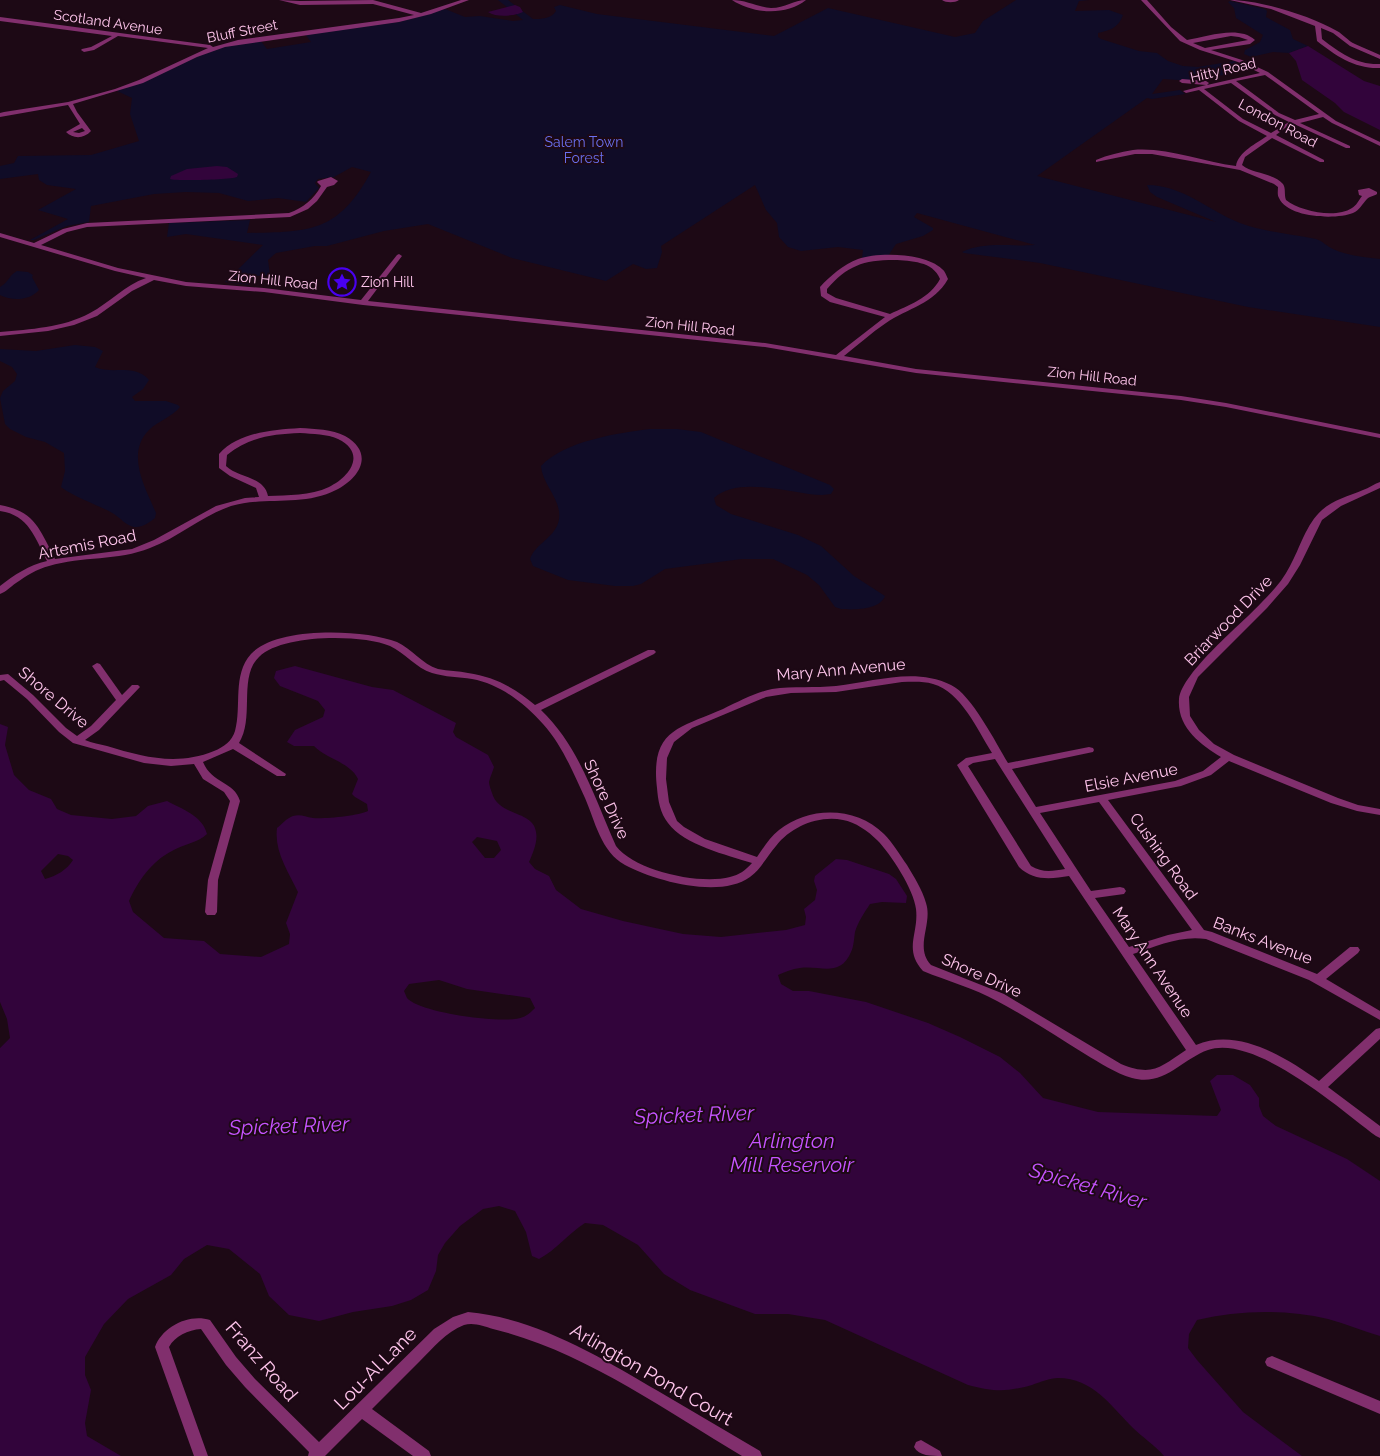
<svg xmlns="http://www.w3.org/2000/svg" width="1380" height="1456" viewBox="0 0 1380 1456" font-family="Raleway,sans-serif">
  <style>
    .green { fill: #100c27 }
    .water { fill: #32043b; fill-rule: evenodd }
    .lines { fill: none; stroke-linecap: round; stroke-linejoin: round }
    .minor { fill: #812f6d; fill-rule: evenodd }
    .labels { text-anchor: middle; stroke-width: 4; stroke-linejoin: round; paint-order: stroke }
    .far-street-label { font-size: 14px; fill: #ffc5ec; stroke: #1d0915 }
    .far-park-label { font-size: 14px; fill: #6a70ef; stroke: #1d0915 }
    .far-poi-label { font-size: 14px; fill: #ffc5ec; stroke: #1d0915; text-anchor: start }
    .street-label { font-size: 16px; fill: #ffc5ec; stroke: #1d0915 }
    .near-street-label { font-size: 19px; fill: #ffc5ec; stroke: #1d0915 }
    .near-water-label { font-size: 21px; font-style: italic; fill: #c653ff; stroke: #1d0915 }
  </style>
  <rect width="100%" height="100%" fill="#1d0915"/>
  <g class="green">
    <path d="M498 0H508L533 19C541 19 551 19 556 11L554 7 560 5 597 14 774 36 828 8 955 37 975 33 983 21 1016 0H1089L1079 1 1075 11 1109 10 1123 15C1118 28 1111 30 1098 33V37L1101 39 1139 51 1157 53 1168 61 1183 66 1198 67 1234 61 1242 66 1226 72 1229 74 1207 78 1194 77 1193 81 1163 79 1152 94 1180 90 1185 94 1152 99 1147 98 1037 176 1216 222 1157 197 1150 192 1147 185C1183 185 1209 211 1240 223 1265 232 1290 234 1316 239 1323 241 1326 246 1333 249 1348 256 1364 257 1380 259V327L1248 307 1040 263 964 253 962 252C985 241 1011 247 1035 245L917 213 914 217 933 228V230L923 236 896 244 888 256 862 258 863 250 838 247 801 251 788 247 779 237 777 223 766 210 755 185 661 246 662 252 657 268 646 269 633 264 606 281 512 258 428 224 384 231 327 246H315L276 253 268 260 270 275 255 276 249 285 225 282 263 245 186 234 167 237 169 223 250 220 247 233C311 232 338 232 371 172L352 167 334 177 318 179 315 183 319 188 306 202 278 198 248 201 219 193 186 192 154 194 91 206 89 222 67 226 34 240H30L68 219 38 210 76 189 47 185 39 180 38 174 0 179V166L14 163 18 156 91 155 139 141 130 114 132 98 117 91C147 81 173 63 203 53 221 46 241 43 260 40L267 49 311 42 305 34 399 22 445 9 465 17 480 16 513 21 523 20Z"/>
    <polygon points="1230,1 1265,9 1267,11 1266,17 1290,30 1293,39 1308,46 1289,53 1273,52 1251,57 1244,54 1245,50 1260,42 1263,35 1236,18 1234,8 1228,2"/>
    <path d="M17 271 28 272 33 275 32 277 39 290C29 301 12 301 0 295V287C9 282 9 275 17 271Z"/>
    <path d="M75 345 95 347 103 351 95 367C112 375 134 363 149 380L143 389 132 397 135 401H166L178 405 180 407C172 417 158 421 149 430 125 454 146 489 156 513L155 518C150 522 142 528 134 527 127 526 120 518 114 514 97 504 77 499 61 487L65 471 64 453 45 442 26 437 10 429 5 424 0 398 3 391 15 381 17 374 12 367 0 361V349L36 351Z"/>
    <path d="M650 429H677L701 432 830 485 834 489 831 494 822 495C791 494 739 475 714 498L716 505 731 514 798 535 821 546 854 576 885 596C880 610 854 610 841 609L835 607 819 585 807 575 773 559H742L665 569 641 584 633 586H615L568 580 533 566 530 559C535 545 551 539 557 526 567 504 542 486 541 466 564 441 618 433 650 429Z"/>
  </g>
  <g class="water">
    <path d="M515 5 520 7 523 12C514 16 497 18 488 12Z"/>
    <polygon points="1308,46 1364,81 1380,86 1380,130 1344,112 1335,103 1302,80 1296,61 1289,53"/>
    <path d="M217 166 227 167 238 174 237 177C230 180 175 181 170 179L171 176 187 169Z"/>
    <path d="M295 666 372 687 393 690 456 723 453 732 456 737 488 755 494 767C493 771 490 777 489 782 489 785 491 790 492 793 499 817 533 810 536 832 538 841 533 853 529 862L535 869 549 876 556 890 581 909 623 921 683 934 721 937 786 930 805 925 806 917 804 909 815 900 817 890 814 881 815 876 836 859 847 860 889 874 896 879 907 896 906 903 882 902 870 904C864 913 858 922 855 932 854 938 854 946 851 952 840 978 820 965 800 968 792 969 785 972 778 975L781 984 793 991H809L866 1002 928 1023 960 1037 1000 1057 1020 1073 1043 1098 1098 1112 1217 1116 1221 1110 1210 1081 1217 1075H1233L1250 1085 1259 1098V1106L1263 1116 1276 1126 1347 1159 1380 1181V1336C1363 1331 1346 1324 1328 1319 1286 1309 1239 1310 1197 1320L1189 1334 1188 1348 1197 1360 1243 1412 1302 1456H1164C1155 1445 1143 1438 1133 1428 1111 1406 1093 1378 1058 1378 1050 1378 1040 1382 1032 1385 1006 1392 995 1392 968 1385L825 1320 788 1314H755L690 1290 664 1274 638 1245 603 1225 585 1223C568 1234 556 1250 539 1259L532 1256 526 1232 515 1211 499 1206 483 1209 460 1226 445 1243 438 1255 436 1271 428 1290 411 1300 392 1306 353 1312 319 1321 289 1315 269 1296 260 1274 229 1249 207 1245 184 1259 171 1275 128 1299 104 1324 85 1357V1375L91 1390 85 1423 87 1436 121 1456H0V1048L10 1038 7 1019 0 1002V724L8 727 5 745 14 775 29 790 51 799 57 809 71 815 112 819 136 816 148 806 167 801C182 809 203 816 207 834 198 843 183 844 172 851 152 861 138 881 129 901L133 912 164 938 204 941 220 954 261 957 289 944 290 934 286 923 298 892C288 871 274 851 277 828 282 824 287 818 293 816 301 814 305 817 313 818 324 819 358 816 368 811L367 804 355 797 352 794 358 779C350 762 326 759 314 746H294L287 742 295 730 323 717 325 710 318 701 280 686 274 678 276 671ZM477 837 497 841 501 850 494 858H485L472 842ZM58 854 68 856 73 860C67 870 56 876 45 879L41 871ZM439 980 467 989 530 998 535 1008C532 1011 527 1016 523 1017 506 1025 420 1013 407 998 406 996 405 993 404 991L409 984Z"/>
  </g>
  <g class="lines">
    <g class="minor">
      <path d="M279 0 300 1 373 0 421 13 461 0H469L431 14 399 22 225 47 197 57 143 83 73 104 77 112 91 131C84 139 73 139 66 132L80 124 68 105 0 117V113L4 112 68 102 115 89 139 80 208 48 118 36 94 50 84 52 81 50 82 49 91 47 112 36 0 21V17L210 45 213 47 238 40 399 18 414 15 373 4 300 5ZM82 128 85 131 79 133 73 132Z"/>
      <path d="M732 0C746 0 758 7 771 8 785 8 794 0 806 0 786 16 753 14 732 0Z"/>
      <path d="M942 0H959C955 3 946 3 942 0Z"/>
      <path d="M1141 0H1147L1171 27 1187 40C1207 37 1238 25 1255 40L1250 44 1211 50 1242 60 1268 72 1336 121 1380 142V146L1378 145 1332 123 1323 117 1300 123 1350 146V148H1346L1294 124 1289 125 1276 135 1324 160V162H1320L1272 138 1245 157 1242 165C1253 174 1274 173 1283 184 1286 188 1284 195 1286 200 1300 211 1335 219 1352 208 1356 206 1359 200 1362 196L1359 195 1358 190 1369 188 1377 192V194C1374 196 1370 196 1367 199 1362 204 1360 210 1353 213 1336 220 1288 218 1279 198 1277 195 1278 190 1278 187L1274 184 1240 170 1152 154H1135L1096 162V160C1108 155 1120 152 1133 150 1167 147 1202 162 1236 166 1238 152 1257 143 1267 136L1239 121 1199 90 1186 93 1183 91 1206 85 1182 83 1179 81 1182 79 1206 81 1209 83 1207 85 1260 73 1238 62 1200 50 1180 41ZM1231 36 1239 37 1248 40 1205 48 1193 43ZM1265 75 1319 114 1295 120 1279 113 1236 81ZM1231 83 1275 115 1289 122 1271 133 1243 119 1204 89Z"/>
      <path d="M1230 0C1260 0 1311 16 1337 31 1343 34 1348 41 1355 44 1363 48 1372 51 1380 55V59L1350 46 1333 33 1321 28 1322 39C1340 53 1357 65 1380 64V68C1355 69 1336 56 1317 41L1315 26 1271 9Z"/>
      <path d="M331 177 338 181 334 185 327 187 317 201 308 209 290 217 87 227 67 232 41 245 118 268 186 282 264 288 361 300 397 255 399 254 402 256 368 301 765 343 836 355 885 317 830 302 821 296 820 287C830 276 844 264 858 259 879 252 925 253 942 269 945 271 946 275 948 279 934 304 908 308 886 323 871 333 858 345 844 356L916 369 1181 396 1226 403 1380 434V438L1226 407 1181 400 916 373 765 347 363 305 264 292 186 286 154 280 132 291 97 316 74 325 48 331 0 336V332C31 329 62 328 90 313 109 303 125 285 146 278L115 271 0 237V233L34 243 63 229 87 223 289 213C303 208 314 199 321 186L317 182 318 181ZM894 260C911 261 933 261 940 279 930 298 909 305 890 314L836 298 827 293V289C847 266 863 260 894 260Z"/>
      <path d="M300 428C315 429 332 429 345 436 375 453 360 478 336 490 303 507 265 496 231 506 202 516 179 537 150 548 118 561 82 556 49 566 37 569 26 576 16 583 10 587 6 592 0 594V586C14 575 29 565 47 561 35 538 29 515 0 511V505C35 511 40 530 55 559L132 549 154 540 216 506 245 498 259 497 256 488 230 476 219 468V454C239 432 272 430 300 428ZM300 433C313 434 327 434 338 439 367 453 350 477 329 487 310 496 288 495 268 496 264 476 238 478 226 466L227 455C249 437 273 434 300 433Z"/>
      <path d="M1380 482V488L1341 506 1322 520 1300 565 1288 584 1267 608 1198 677 1189 697 1190 716 1199 730 1214 744 1234 755 1338 798 1358 805 1380 809V815L1357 811 1331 803 1229 761 1211 775 1181 786 1108 800 1204 930 1212 932 1317 974 1350 947H1358L1360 950 1358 953 1326 979 1380 1011V1020L1309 980 1206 939C1181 935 1157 946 1133 954L1196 1045C1238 1027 1285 1057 1319 1081L1376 1029 1380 1028V1039L1328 1087 1380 1126V1138L1376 1136C1340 1109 1255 1034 1208 1050 1182 1059 1164 1087 1132 1078 1115 1073 1100 1063 1085 1054 1056 1036 1027 1017 997 1001 974 988 947 981 923 971 903 949 919 934 916 909 914 890 891 854 877 840 868 831 855 822 843 820 818 815 791 827 776 846 767 856 761 869 750 877 720 899 655 881 625 865 601 852 595 821 585 798 573 772 562 745 543 724 524 703 500 684 472 679 459 677 445 677 432 673 416 668 405 653 390 646 361 634 282 634 259 657 238 677 255 718 239 743L286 774 285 776H277L233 749 203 762C212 784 234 781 240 801L218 880 217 912 215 915H207L205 912 208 880 230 801 224 792 203 779 194 764 171 766 144 763 73 743 59 732 27 699 4 680 0 681V675L8 674 33 695 66 728 77 736 91 726 116 700 92 666 97 663 100 664 122 695 132 685H138L140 687 99 730 85 740C92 743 100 744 107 746 143 757 177 766 214 751 224 747 232 741 235 731 242 706 232 675 251 654 276 626 364 629 397 642 412 649 422 664 438 669 448 671 459 671 468 673 495 677 515 688 535 705L648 650H654L656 652 654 654 541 710C579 746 595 799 616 846 635 871 700 885 730 877 739 875 746 870 752 863 727 855 684 845 668 823 660 813 658 800 657 788 650 729 680 728 723 709 740 701 754 693 772 689 793 686 815 688 836 686 874 682 914 667 951 685 971 694 996 743 1008 763L1089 747 1093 748 1094 750 1093 752 1012 769 1036 807 1175 781 1203 771 1221 757C1200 744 1177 727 1179 699 1182 672 1243 623 1262 602 1273 591 1283 580 1290 566 1300 548 1306 524 1322 510 1333 500 1349 496 1363 490 1369 488 1374 484 1380 482ZM902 682C912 682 923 681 933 684 961 692 977 729 992 753L966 758 957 765 1019 867C1033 881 1051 879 1069 876L1186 1050C1160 1067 1153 1077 1121 1064L1004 994 931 965C914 947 933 924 926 903 922 889 914 877 907 865 900 855 893 843 884 834 856 806 809 806 779 830 770 837 764 847 757 857L705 839 684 827 677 821 669 802 666 779 667 758 674 742 692 728 766 697 791 693 836 692ZM995 759 1065 869C1053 871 1042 873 1031 866L968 766 973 763ZM1099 802 1192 930 1168 935 1129 947 1095 898 1124 894 1126 891 1124 888 1120 887 1091 891 1040 813Z"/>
      <path d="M468 1312C536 1318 600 1357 658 1391 692 1411 726 1431 760 1451L762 1456H742C663 1409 583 1351 493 1329 484 1326 473 1322 464 1325 446 1332 433 1348 420 1361 404 1377 388 1393 372 1409L429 1451 431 1456H413L362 1419 325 1456H308L309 1452 245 1387 226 1365 201 1329C188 1330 175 1336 169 1347L208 1456H194L155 1347C162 1327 189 1313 210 1320L236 1357 255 1379 319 1442 434 1329 453 1317Z"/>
      <polygon points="1272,1356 1380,1401 1380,1414 1267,1366 1265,1362 1267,1358"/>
      <path d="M921 1440 940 1451 942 1456C931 1456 919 1456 914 1447L916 1442Z"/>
    </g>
  </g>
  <defs>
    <g id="sight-ring" transform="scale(1.4375)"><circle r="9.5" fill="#1d0915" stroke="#4900f0" stroke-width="1.5"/><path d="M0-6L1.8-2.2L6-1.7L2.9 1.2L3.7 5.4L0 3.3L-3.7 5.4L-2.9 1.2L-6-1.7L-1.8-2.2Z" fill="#4900f0"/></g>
  </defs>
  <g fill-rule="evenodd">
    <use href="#sight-ring" x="342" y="282"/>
  </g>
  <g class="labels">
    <g class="far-street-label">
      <text transform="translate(108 22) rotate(8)" y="5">Scotland Avenue</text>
      <text transform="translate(242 31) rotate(-11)" y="5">Bluff Street</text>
      <text transform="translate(1223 70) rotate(-13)" y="5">Hitty Road</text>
      <text transform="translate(1278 123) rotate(28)" y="5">London Road</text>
      <text transform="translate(273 280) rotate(6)" y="5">Zion Hill Road</text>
      <text transform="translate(690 326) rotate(6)" y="5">Zion Hill Road</text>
      <text transform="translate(1092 376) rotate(6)" y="5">Zion Hill Road</text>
    </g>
    <g class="far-park-label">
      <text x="584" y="147">Salem Town<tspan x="584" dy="16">Forest</tspan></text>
    </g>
    <g class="far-poi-label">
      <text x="361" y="287">Zion Hill</text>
    </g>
    <g class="street-label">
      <text transform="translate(87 544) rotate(-11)" y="6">Artemis Road</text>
      <text transform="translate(1228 620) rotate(-46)" y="6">Briarwood Drive</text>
      <text transform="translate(841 669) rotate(-5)" y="6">Mary Ann Avenue</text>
      <text transform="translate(54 697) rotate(40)" y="6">Shore Drive</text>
      <text transform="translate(1131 777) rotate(-11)" y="6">Elsie Avenue</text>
      <text transform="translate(607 799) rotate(65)" y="6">Shore Drive</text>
      <text transform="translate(1164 856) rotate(54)" y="6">Cushing Road</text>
      <text transform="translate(1263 940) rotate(21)" y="6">Banks Avenue</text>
      <text transform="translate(1153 962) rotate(56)" y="6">Mary Ann Avenue</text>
      <text transform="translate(982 975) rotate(24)" y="6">Shore Drive</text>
    </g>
    <g class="near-street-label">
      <text transform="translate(262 1361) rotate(49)" y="7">Franz Road</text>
      <text transform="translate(375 1368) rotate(-45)" y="7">Lou-Al Lane</text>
      <text transform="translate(652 1374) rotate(30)" y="7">Arlington Pond Court</text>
    </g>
    <g class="near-water-label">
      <text transform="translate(694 1115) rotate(-2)" y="7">Spicket River</text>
      <text transform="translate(289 1126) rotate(-2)" y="7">Spicket River</text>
      <text x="792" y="1148">Arlington<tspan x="792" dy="24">Mill Reservoir</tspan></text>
      <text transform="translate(1088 1186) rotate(16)" y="7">Spicket River</text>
    </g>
  </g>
</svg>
